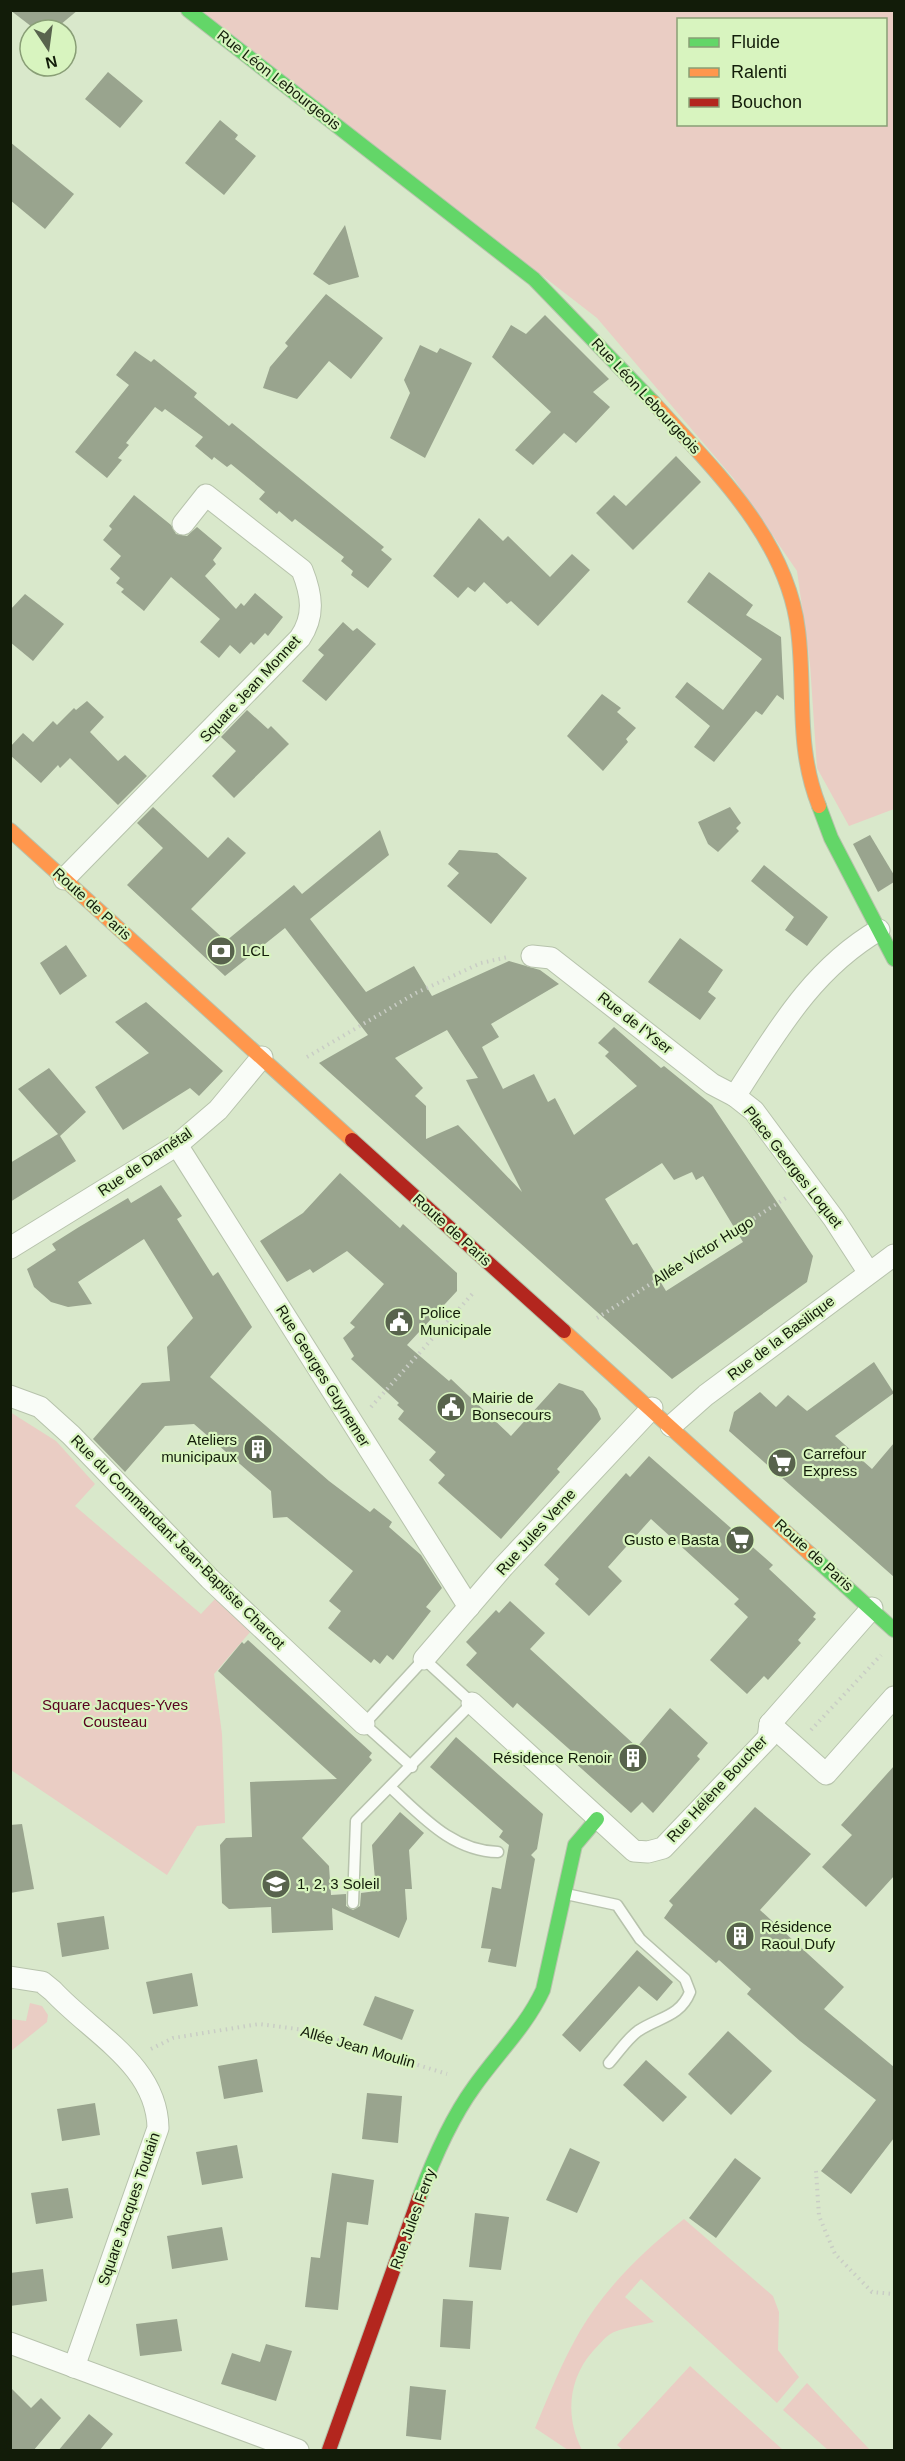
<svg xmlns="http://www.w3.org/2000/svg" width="905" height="2461" viewBox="0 0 905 2461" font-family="Arial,sans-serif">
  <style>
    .green { fill: #eacdc4; fill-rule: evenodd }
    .building { fill: #99a48e; fill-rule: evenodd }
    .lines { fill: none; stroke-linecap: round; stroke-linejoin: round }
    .lane-casing { stroke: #b7c3ac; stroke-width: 13 }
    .street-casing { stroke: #b7c3ac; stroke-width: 23 }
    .fast-casing { stroke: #b7c3ac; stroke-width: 16 }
    .slow-casing { stroke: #b7c3ac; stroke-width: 16 }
    .jam-casing { stroke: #b7c3ac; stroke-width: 16 }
    .path { stroke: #c9cdc5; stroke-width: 4; stroke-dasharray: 1.5 4.5; stroke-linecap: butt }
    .lane { stroke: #f9fcf7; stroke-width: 10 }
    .street { stroke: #f9fcf7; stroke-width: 21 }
    .fast { stroke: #63d668; stroke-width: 14 }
    .slow { stroke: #ff974d; stroke-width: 14 }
    .jam { stroke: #b3261e; stroke-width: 14 }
    .labels { text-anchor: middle; stroke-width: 4.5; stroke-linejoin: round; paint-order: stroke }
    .street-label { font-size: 15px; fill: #121c09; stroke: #d8f4bf }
    .poi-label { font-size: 15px; fill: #121c09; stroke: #d8f4bf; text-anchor: start }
    .park-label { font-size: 15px; fill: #5a011f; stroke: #d8f4bf }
  </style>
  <rect width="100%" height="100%" fill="#d9e8cb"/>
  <g class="green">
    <path d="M201 11H894V809L849 826 817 768 810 664 797 571 734 479 597 318ZM678 20H886V124H678Z"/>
    <polygon points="10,1412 56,1441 95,1484 75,1506 201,1614 215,1599 251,1631 214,1674 222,1734 225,1823 197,1826 167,1875 11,1770"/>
    <polygon points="30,2003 42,2006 48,2015 47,2022 11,2051 11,2019 26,2021"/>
    <path d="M684 2219 773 2296 779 2312 778 2350 799 2377 777 2403 641 2279 625 2297 654 2322C641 2325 627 2327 614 2332 606 2335 599 2345 593 2351 568 2379 565 2417 582 2450H568L535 2428C549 2395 562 2362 580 2331 606 2287 644 2250 684 2219Z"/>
    <polygon points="690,2366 783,2450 623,2450 617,2445"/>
    <polygon points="807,2383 870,2450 828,2450 783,2410"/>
  </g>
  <g class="building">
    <polygon points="10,10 78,10 54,30 36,30"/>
    <polygon points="108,72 143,101 120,128 85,99"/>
    <polygon points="220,120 238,135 235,139 256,156 224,195 185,163"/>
    <polygon points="10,142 74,194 45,229 10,200"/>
    <polygon points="345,225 359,277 329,285 313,274"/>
    <polygon points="326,294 383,338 351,379 329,361 297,399 263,388 270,367 288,346 285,343"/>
    <polygon points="545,315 609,379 593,392 610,407 576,443 564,433 533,465 515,450 551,412 492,357 511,325 526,334"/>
    <polygon points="420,345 437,353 440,348 472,363 425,458 390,438 410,393 404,380"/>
    <polygon points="135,351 151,362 154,359 197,393 194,397 229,426 232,423 384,547 381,550 392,559 368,588 351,575 353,571 341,561 344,557 295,519 292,522 279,511 277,514 259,499 265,492 231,464 227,467 214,457 212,460 195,446 203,437 165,409 162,412 155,407 126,443 129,445 118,458 122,460 107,478 75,452 129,385 116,375"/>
    <polygon points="676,456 701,482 633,550 596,513 614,495 626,506"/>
    <polygon points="134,495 171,525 176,534 187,536 197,527 222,548 213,560 216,564 205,576 236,609 241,603 244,606 255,593 283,617 268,636 265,633 254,645 251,642 240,654 230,645 219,658 200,642 220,619 171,577 144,611 121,592 124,589 116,583 120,578 110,569 121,556 103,540 112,529 109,526"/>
    <polygon points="479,518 503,541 508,536 550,577 572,554 590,570 538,626 511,601 507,604 484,582 475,592 468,587 458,598 433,576"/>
    <polygon points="709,572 753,605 746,615 781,637 784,700 777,695 762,715 756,711 714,762 694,747 710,726 675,697 687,682 723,710 762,659 687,602"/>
    <polygon points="25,594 64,624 33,661 10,642 10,610"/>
    <polygon points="343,622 353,631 357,628 376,644 326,701 302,681 324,655 318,650"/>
    <polygon points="602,694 621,708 617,712 636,728 626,739 628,742 603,771 567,736"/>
    <polygon points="87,701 104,717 90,732 118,761 125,755 147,776 118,805 70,758 60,768 58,765 41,783 10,755 10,747 23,733 33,742 53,721 57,725 74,708 76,710"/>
    <polygon points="247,710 268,729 271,726 289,744 234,798 212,776 236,751 221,737"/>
    <path d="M153 807 208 858 228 837 246 853 191 909 226 941 294 885 302 894 380 830 389 855 310 919 366 992 414 966 432 996 509 961 540 970 559 984 491 1024 499 1037 482 1047 503 1089 534 1074 548 1102 555 1098 574 1135 637 1086 605 1056 609 1052 598 1043 614 1027 661 1068 664 1066 712 1105 813 1256 807 1282 672 1379 319 1063 368 1035 285 928 225 976 127 885 163 848 137 823ZM447 1030 478 1078 466 1080 522 1192 458 1125 426 1139V1106L415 1096 423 1088 395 1058ZM662 1163 674 1180 692 1172 696 1180 703 1176 743 1242 666 1291 637 1243 633 1245 605 1199Z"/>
    <polygon points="730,807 741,823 736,828 739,831 718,852 708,844 698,822"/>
    <polygon points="870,835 894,875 894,882 878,892 853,844"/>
    <polygon points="459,850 497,853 527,878 491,924 447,886 459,873 448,864"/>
    <polygon points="764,865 828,917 807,946 785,930 794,917 751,881"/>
    <polygon points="680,938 723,970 708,992 716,998 700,1020 648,982"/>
    <polygon points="66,945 87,976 60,995 40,963"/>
    <polygon points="146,1002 223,1071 199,1096 190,1088 123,1130 95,1087 149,1053 115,1022"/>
    <polygon points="49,1068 86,1112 60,1136 76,1161 10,1202 10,1163 58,1134 18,1089"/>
    <polygon points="340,1173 400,1228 403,1224 457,1273 457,1291 407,1345 449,1381 451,1379 511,1436 559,1383 583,1391 597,1409 601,1419 557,1469 560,1472 501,1539 438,1483 445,1475 429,1460 436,1452 398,1419 404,1411 397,1405 399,1403 351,1359 354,1356 343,1338 355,1327 350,1323 384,1284 347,1251 313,1273 310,1269 287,1282 260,1241 303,1213"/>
    <polygon points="161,1185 182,1216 177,1219 213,1276 218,1272 252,1327 210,1377 329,1481 370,1512 374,1508 392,1522 389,1527 421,1555 442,1588 426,1607 431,1611 393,1660 387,1655 380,1664 374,1659 371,1663 328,1628 341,1611 329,1601 353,1571 287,1517 273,1518 271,1491 194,1424 165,1426 125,1472 93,1439 142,1383 170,1381 167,1347 193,1318 144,1239 78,1282 92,1304 68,1307 51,1302 34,1287 27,1269 56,1250 52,1244 79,1227 128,1198 131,1203"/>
    <polygon points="874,1362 894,1393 835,1436 872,1469 894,1443 894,1577 729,1431 734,1412 760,1392 776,1407 788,1395 807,1411"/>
    <polygon points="649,1456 773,1565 769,1569 816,1613 813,1617 816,1619 798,1640 801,1643 768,1680 764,1676 747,1694 710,1660 748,1617 734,1604 739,1599 651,1519 608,1567 622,1581 589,1616 555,1584 559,1579 544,1565 626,1473 630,1477"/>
    <polygon points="510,1601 545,1633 530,1649 637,1747 670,1708 708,1743 697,1756 700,1759 653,1813 642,1802 631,1813 573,1761 577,1756 517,1703 513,1708 466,1665 477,1653 466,1642 496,1610 499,1613"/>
    <polygon points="248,1640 372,1753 369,1757 372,1760 302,1838 329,1866 331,1895 346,1894 346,1906 353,1910 360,1906 361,1893 376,1891 372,1845 400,1812 424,1833 409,1850 412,1889 405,1889 407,1919 399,1938 332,1908 333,1930 272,1933 271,1907 229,1909 222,1903 220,1845 226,1838 252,1837 250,1782 337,1779 218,1671 242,1642 244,1644"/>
    <polygon points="456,1737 543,1814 537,1849 531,1855 535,1859 516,1967 488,1962 491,1949 481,1948 492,1887 501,1889 509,1845 499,1837 503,1831 430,1767"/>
    <polygon points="894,1766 894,1876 866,1907 822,1867 852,1835 841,1825"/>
    <polygon points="755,1807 811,1854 760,1910 844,1987 824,2009 894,2067 894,2138 851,2194 821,2171 876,2100 800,2041 747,1994 751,1989 719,1960 716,1963 664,1918 673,1905 669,1901"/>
    <polygon points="22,1824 34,1889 10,1893 10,1825"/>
    <polygon points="104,1916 109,1949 62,1957 57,1923"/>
    <polygon points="637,1950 673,1982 657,2001 639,1986 580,2052 562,2035"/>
    <polygon points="192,1973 198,2006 153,2014 146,1982"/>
    <polygon points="375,1996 414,2010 402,2040 363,2025"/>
    <polygon points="728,2031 772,2071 731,2115 688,2074"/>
    <polygon points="257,2059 263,2092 224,2099 218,2066"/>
    <polygon points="646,2060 687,2097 663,2122 623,2085"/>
    <polygon points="367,2093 402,2096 398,2143 362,2139"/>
    <polygon points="95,2103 100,2135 62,2141 57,2109"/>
    <polygon points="237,2145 243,2178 202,2185 196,2152"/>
    <polygon points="570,2148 600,2162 577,2213 546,2200"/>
    <polygon points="735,2158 761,2178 716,2238 689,2218"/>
    <polygon points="332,2173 374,2180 368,2225 347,2222 338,2310 305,2307 311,2257 320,2258"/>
    <polygon points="68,2188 73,2218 36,2224 31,2193"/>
    <polygon points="475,2213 509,2217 501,2270 469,2267"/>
    <polygon points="222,2227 228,2260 172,2269 167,2236"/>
    <polygon points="43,2269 47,2301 10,2306 10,2273"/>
    <polygon points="443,2299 473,2301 470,2349 440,2347"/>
    <polygon points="177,2319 182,2351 140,2356 136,2324"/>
    <polygon points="266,2344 292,2351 276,2401 221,2384 232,2353 260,2362"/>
    <polygon points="410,2386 446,2390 441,2440 406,2436"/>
    <polygon points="10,2387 31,2408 41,2398 61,2418 33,2451 10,2451"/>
    <polygon points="89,2414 113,2434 99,2451 58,2451"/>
  </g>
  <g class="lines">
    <g class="lane-casing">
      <g id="lane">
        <path d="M390 1787C422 1816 452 1851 498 1852"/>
        <path d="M566 1894 617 1905 640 1939 685 1979 690 1992C680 2017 659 2017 638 2031 627 2039 618 2053 609 2063"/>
        <polyline points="353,1903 356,1821 472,1703 424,1659 364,1724 412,1767"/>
      </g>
    </g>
    <g class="street-casing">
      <g id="street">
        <path d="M64 879 300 638C315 616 312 595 302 570L206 495 183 524"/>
        <polyline points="532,956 551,958 712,1084 735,1096"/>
        <polyline points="177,1145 469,1607"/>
        <polyline points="10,1248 177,1145 218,1110 262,1057"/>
        <path d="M869 1273 834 1219 754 1111 735 1096C776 1033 812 969 879 930"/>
        <polyline points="10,1396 40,1407 71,1435 210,1579 364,1724"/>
        <polyline points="671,1426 706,1395 894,1255"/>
        <polyline points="424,1659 503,1567 652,1408"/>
        <polyline points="472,1703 634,1851 648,1852 663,1848 768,1738 770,1724"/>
        <polyline points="770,1724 826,1774 894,1697"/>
        <polyline points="770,1724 872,1608"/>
        <path d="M10 1977 42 1982 53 1991C93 2034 157 2065 158 2128L74 2367"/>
        <polyline points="10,2343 298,2450"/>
      </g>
    </g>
    <g class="fast-casing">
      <g id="fast">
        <polyline points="188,10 534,279 653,402"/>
        <polyline points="819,806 831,838 894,959"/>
        <polyline points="810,1554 894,1630"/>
        <path d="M419 2198C433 2160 450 2120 474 2087 497 2054 526 2027 543 1990L575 1845 597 1819"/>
      </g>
    </g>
    <g class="slow-casing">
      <g id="slow">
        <path d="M653 402C711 467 787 537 798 630 806 692 795 745 819 806"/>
        <polyline points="10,830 352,1140"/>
        <polyline points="564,1331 810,1554"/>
      </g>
    </g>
    <g class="jam-casing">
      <g id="jam">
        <polyline points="352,1140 564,1331"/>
        <polyline points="329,2450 419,2198"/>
      </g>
    </g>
    <g class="path">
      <polyline points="307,1057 416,993 481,963 508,957"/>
      <polyline points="597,1318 789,1196"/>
      <polyline points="371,1407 475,1291"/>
      <polyline points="811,1730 881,1655"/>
      <polyline points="151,2049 173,2038 259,2024 305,2030 447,2074"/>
      <polyline points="816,2171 819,2216 835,2254 872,2292 894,2294"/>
    </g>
    <use href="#lane" class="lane"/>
    <use href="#street" class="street"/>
    <use href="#fast" class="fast"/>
    <use href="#slow" class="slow"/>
    <use href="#jam" class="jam"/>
  </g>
  <defs>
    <g id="bank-disc" transform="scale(1.5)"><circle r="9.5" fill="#58634d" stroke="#d8f4bf"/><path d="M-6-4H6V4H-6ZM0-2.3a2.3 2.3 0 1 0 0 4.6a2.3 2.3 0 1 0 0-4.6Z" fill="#fff"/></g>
    <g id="civic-disc" transform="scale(1.5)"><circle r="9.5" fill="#58634d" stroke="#d8f4bf"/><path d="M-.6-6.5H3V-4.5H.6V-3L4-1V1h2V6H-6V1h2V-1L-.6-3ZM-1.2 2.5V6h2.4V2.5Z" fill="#fff"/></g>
    <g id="building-disc" transform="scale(1.5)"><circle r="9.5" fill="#58634d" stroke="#d8f4bf"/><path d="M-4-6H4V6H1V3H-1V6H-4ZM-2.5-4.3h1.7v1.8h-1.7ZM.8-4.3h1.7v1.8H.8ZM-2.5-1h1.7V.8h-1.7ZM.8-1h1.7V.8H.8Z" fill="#fff"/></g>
    <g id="supermarket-disc" transform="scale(1.5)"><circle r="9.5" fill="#58634d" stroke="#d8f4bf"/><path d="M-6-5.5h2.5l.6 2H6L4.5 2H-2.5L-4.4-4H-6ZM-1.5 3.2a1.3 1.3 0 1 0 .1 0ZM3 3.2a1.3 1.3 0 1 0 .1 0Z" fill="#fff"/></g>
    <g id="school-disc" transform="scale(1.5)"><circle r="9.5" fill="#58634d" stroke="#d8f4bf"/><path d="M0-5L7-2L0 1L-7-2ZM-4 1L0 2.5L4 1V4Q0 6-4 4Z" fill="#fff"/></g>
  </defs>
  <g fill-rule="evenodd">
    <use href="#bank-disc" x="221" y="951"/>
    <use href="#civic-disc" x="399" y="1322"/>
    <use href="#civic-disc" x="451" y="1407"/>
    <use href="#building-disc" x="258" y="1449"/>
    <use href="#supermarket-disc" x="782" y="1463"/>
    <use href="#supermarket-disc" x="740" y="1540"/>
    <use href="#building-disc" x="633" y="1758"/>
    <use href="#school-disc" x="276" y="1884"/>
    <use href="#building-disc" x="740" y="1936"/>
  </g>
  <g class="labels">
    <g class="street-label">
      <text transform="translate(279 80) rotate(38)" y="5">Rue Léon Lebourgeois</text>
      <text transform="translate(646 396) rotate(47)" y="5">Rue Léon Lebourgeois</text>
      <text transform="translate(250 689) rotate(-47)" y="5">Square Jean Monnet</text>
      <text transform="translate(92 904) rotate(42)" y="5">Route de Paris</text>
      <text transform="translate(635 1023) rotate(38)" y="5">Rue de l'Yser</text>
      <text transform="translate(145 1162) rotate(-34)" y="5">Rue de Darnétal</text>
      <text transform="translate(793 1167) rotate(52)" y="5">Place Georges Loquet</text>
      <text transform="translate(452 1230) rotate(42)" y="5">Route de Paris</text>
      <text transform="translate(703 1251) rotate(-32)" y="5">Allée Victor Hugo</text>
      <text transform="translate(781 1338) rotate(-37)" y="5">Rue de la Basilique</text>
      <text transform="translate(323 1376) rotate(58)" y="5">Rue Georges Guynemer</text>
      <text transform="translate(536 1532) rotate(-48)" y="5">Rue Jules Verne</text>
      <text transform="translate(178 1542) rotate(45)" y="5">Rue du Commandant Jean-Baptiste Charcot</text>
      <text transform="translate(814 1555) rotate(42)" y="5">Route de Paris</text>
      <text transform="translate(717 1789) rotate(-47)" y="5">Rue Hélène Boucher</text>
      <text transform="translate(358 2047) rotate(16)" y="5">Allée Jean Moulin</text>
      <text transform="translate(129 2209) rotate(-71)" y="5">Square Jacques Toutain</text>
      <text transform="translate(413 2219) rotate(-70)" y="5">Rue Jules Ferry</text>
    </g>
    <g class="poi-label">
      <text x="242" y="956">LCL</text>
      <text x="420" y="1318">Police<tspan x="420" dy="17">Municipale</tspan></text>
      <text x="472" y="1403">Mairie de<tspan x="472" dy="17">Bonsecours</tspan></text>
      <text x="237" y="1445" text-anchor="end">Ateliers<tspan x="237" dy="17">municipaux</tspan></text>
      <text x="803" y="1459">Carrefour<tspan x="803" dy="17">Express</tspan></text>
      <text x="719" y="1545" text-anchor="end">Gusto e Basta</text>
      <text x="612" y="1763" text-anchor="end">Résidence Renoir</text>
      <text x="297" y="1889">1, 2, 3 Soleil</text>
      <text x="761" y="1932">Résidence<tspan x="761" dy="17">Raoul Dufy</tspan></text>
    </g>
    <g class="park-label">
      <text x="115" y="1710">Square Jacques-Yves<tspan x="115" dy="17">Cousteau</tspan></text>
    </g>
  </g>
  <rect width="905" height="2461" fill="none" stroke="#121c09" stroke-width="24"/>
  <rect x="677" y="18" width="210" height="108" fill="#d8f4bf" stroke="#899e76" stroke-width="1.5"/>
  <rect x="689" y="38" width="30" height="9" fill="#63d668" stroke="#899e76" stroke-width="1.5"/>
  <text x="731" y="48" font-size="18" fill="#121c09">Fluide</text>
  <rect x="689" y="68" width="30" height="9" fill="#ff974d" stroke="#899e76" stroke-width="1.5"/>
  <text x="731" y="78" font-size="18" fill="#121c09">Ralenti</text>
  <rect x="689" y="98" width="30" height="9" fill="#b3261e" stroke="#899e76" stroke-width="1.5"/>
  <text x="731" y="108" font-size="18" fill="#121c09">Bouchon</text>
  <g transform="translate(48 48) rotate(167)"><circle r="28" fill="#d8f4bf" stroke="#899e76" stroke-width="1.5"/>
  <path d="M0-4.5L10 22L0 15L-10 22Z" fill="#58634d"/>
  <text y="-9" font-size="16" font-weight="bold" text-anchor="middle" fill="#121c09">N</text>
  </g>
</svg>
